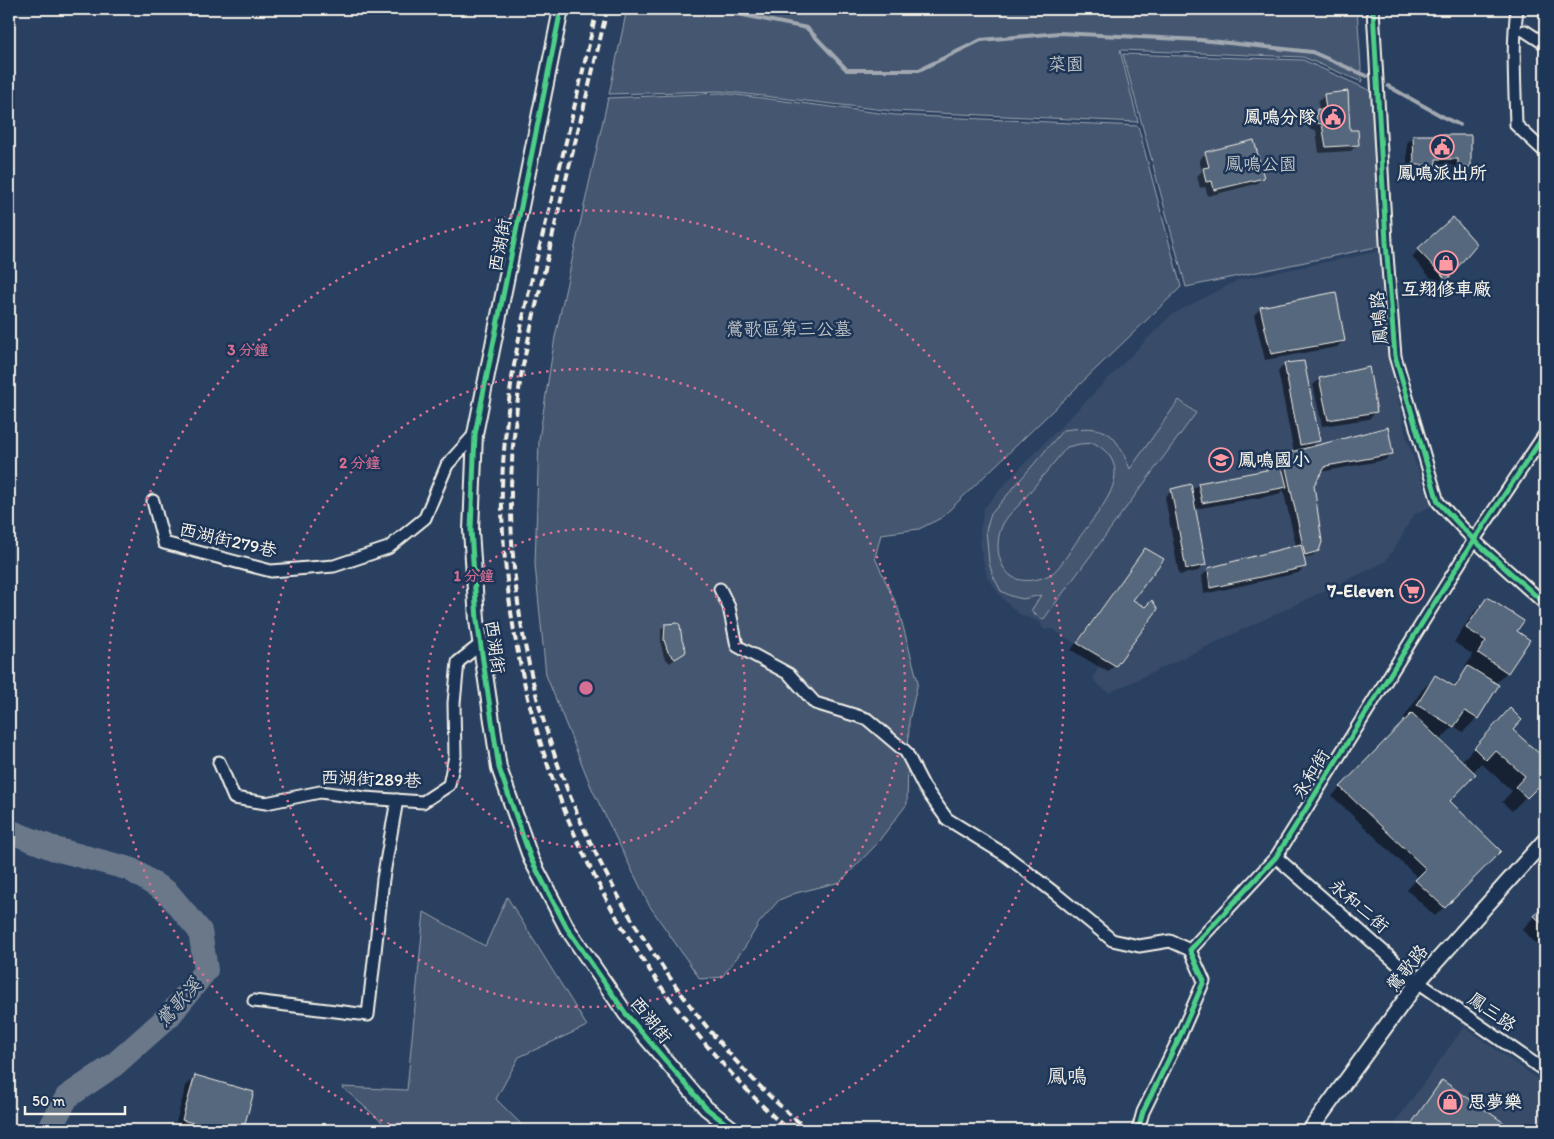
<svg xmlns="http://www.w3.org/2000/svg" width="1554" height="1139" viewBox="0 0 1554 1139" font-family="Itim,'LXGW WenKai TC',sans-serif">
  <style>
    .built { fill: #374c69 }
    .green { fill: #445771; stroke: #9ca4ac; fill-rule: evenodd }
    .shadow { fill: #0007 }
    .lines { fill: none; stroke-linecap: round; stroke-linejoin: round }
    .stream { stroke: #a1a8b0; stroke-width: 4 }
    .river { stroke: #6a788a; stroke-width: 24 }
    .building { fill: #56677d; stroke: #f4f1e8 }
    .minor-casing { stroke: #f4f1e8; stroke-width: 15 }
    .tertiary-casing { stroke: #f4f1e8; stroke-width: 18 }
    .minor { stroke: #1d3557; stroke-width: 11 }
    .tertiary { stroke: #1d3557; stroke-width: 14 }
    .rail { stroke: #f4f1e8; stroke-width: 4; stroke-dasharray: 8 4; stroke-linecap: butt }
    .cycleway-casing { stroke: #1d3557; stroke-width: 8 }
    .cycleway { stroke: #4dcf88; stroke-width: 5 }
    .ring { fill: none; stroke: #d66f93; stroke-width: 2.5; stroke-dasharray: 2.5 5 }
    .labels { text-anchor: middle; stroke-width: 5; stroke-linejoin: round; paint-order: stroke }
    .park-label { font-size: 18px; fill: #bfc3c4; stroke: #1d3557 }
    .poi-label { font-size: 18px; font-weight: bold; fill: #f4f1e8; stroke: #1d3557; text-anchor: end }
    .street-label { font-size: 18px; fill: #f4f1e8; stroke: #1d3557 }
    .water-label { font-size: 19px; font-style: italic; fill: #bdc1c2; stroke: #1d3557 }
    .quarter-label { font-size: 20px; fill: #f4f1e8; stroke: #1d3557 }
    .centre { fill: #d66f93; stroke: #1d3557; stroke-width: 2.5 }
    .ring-label { font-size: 15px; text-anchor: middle; font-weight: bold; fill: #d66f93; stroke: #1d3557; stroke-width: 5; stroke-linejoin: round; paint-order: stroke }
  </style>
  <rect width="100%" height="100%" fill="#2a4060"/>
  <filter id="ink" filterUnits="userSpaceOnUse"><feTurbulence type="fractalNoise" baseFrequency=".02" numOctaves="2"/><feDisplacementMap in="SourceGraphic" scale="10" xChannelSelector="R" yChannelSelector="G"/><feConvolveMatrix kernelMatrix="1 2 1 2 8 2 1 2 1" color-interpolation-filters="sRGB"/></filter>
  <g filter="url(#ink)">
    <g class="built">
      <polygon points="1376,252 1384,252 1389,357 1407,439 1431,506 1413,515 1399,541 1385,562 1109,693 1096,683 1093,677 1099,667 1094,655 1052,629 1044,630 1040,622 1019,614 1004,600 987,577 981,552 980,531 984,508 1012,476 1171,315 1238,280"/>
      <polygon points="1464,1027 1545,1084 1545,1127 1543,1130 1402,1130 1394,1124"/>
    </g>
    <g class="green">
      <polygon points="627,9 1357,9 1362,82 1303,57 1120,50 1138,122 893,111 720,91 609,94"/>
      <polygon points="1123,54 1303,60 1371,91 1381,246 1186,287"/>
      <polygon points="721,93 895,115 1138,126 1181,287 941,518 919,529 881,534 875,558 898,608 918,682 909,721 907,804 875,846 840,882 796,893 779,900 759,923 745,947 722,977 700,979 649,905 592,789 546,675 535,565 539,439 555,337 608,98"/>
      <path d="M1179 400 1196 413 1043 620 1031 611 1041 595 1023 599 1011 596 1001 591 993 576 989 563 986 530 991 514 1063 430C1106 425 1114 429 1130 469ZM1094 443C1140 469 1099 510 1079 538 1073 546 1059 570 1051 574 1041 580 1022 584 1011 576 996 564 995 540 1003 524 1007 516 1015 509 1021 503 1036 484 1051 466 1067 447L1080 444Z"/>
      <polygon points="507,897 587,1026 519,1057 496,1099 527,1130 391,1130 342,1087 407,1090 424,912 485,946"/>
    </g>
    <g class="shadow">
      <polygon points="1325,95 1357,145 1351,151 1319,153 1316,130 1310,130 1311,117 1319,111 1318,102"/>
      <polygon points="1414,136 1470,136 1470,166 1463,173 1452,173 1452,165 1435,165 1428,171 1407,171 1407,143"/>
      <polygon points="1206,153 1262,178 1256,184 1208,196 1205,187 1200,188 1197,176 1202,171 1199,160"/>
      <polygon points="1475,244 1439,287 1412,257 1418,250"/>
      <polygon points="1261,308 1344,340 1337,347 1265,360 1254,315"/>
      <polygon points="1285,364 1318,440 1310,449 1391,453 1385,460 1321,472 1312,485 1318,550 1311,557 1303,559 1305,567 1298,573 1204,594 1202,576 1209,569 1296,546 1283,489 1279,494 1195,509 1205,564 1198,571 1179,575 1165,497 1172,490 1191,491 1199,484 1279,469 1277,462 1284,455 1294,453 1278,371"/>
      <polygon points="1320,379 1375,412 1369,419 1322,426 1313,385"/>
      <polygon points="1146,549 1132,601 1145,608 1115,665 1108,672 1071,650 1139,556"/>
      <polygon points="1488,598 1516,631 1507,672 1495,684 1497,685 1477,718 1463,732 1454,726 1439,741 1461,762 1496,723 1511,730 1542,758 1545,755 1545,777 1512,811 1502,802 1512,791 1481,763 1448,802 1499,851 1435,916 1407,890 1418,878 1332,796 1406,720 1404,718 1422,690 1435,677 1452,687 1468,669 1465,667 1473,655 1454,642 1474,612"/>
      <polygon points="666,625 684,652 670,663 664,657 661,645 661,629"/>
      <polygon points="1545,904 1545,952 1522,930"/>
      <polygon points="195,1077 253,1093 242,1130 178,1130 174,1129 186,1086"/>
      <polygon points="1442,1082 1512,1130 1416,1130 1411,1126"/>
    </g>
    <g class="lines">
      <g class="stream">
        <polyline points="713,9 807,28 847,70 919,70 981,40 1059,33 1201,40 1312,52 1367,76"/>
        <polyline points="1388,86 1447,119 1460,125"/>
      </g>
      <polyline class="river" points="9,831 55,849 130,869 168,893 200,931 206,970 170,1015 114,1065 67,1097 49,1130"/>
    </g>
    <g class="building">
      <polygon points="1348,91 1350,130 1358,130 1359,145 1326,147 1322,124 1316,123 1317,109 1326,110 1324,94"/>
      <polygon points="1413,135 1471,135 1471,167 1458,167 1458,159 1436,159 1436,165 1414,165"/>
      <polygon points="1254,140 1264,178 1214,190 1212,181 1206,182 1203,168 1209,167 1205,152"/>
      <polygon points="1453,217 1477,244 1446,281 1443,276 1417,249"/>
      <polygon points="1336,292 1345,341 1271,354 1260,307"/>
      <polygon points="1304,361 1320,441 1300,445 1284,363"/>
      <polygon points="1369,367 1377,412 1328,420 1319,378"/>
      <polygon points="1388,427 1393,454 1326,466 1314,485 1322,542 1319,551 1305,555 1283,454"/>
      <polygon points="1282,467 1287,487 1202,503 1198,483"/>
      <polygon points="1191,484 1206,565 1186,569 1171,489"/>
      <polygon points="1301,544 1306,567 1210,588 1208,568"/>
      <polygon points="1145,548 1164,559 1133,600 1145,607 1152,600 1158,609 1116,666 1077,643"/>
      <polygon points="1487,597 1524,621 1517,631 1530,640 1508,673 1478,653 1486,641 1466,628"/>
      <polygon points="678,623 680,625 682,640 686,650 685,653 675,659 668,652 664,640 665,624"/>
      <polygon points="1468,666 1499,685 1478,719 1465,711 1454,727 1417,705 1435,675 1455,687"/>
      <polygon points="1510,708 1522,720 1513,730 1543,757 1545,754 1545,780 1527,798 1515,787 1525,776 1495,750 1486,760 1474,748"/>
      <polygon points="1412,713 1476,774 1450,801 1501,851 1445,908 1415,880 1426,869 1340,787"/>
      <polygon points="1545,904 1545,926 1534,916"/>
      <polygon points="195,1075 254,1092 243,1130 219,1130 182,1120"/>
      <polygon points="1442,1080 1513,1129 1420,1130 1411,1124"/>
    </g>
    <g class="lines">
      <g class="minor-casing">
        <g id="minor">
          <polyline points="1373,9 1386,242 1395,356 1438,502 1474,540 1545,604"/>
          <path d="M1517 9C1512 47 1515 86 1516 125L1545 152"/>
          <polyline points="1525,31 1545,44"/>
          <polyline points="153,501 164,543 271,571 334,566 388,548 425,518 447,465 475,434"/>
          <polyline points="720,589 729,607 737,646 789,674 815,703 867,719 906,752 924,787 947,819 1004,854 1056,894 1112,940 1139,946 1170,941 1190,950"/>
          <polyline points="219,762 234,798 266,803 320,792 365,798 423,802 449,785 455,756 454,703 458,662 481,644"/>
          <polyline points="1276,857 1418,982 1545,1071"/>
          <polyline points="254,1001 368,1015 383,879 397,800"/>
          <polyline points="1138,1130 1143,1112 1180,1036 1204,981 1190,950 1276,857 1474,540 1545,434"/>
        </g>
      </g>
      <g class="tertiary-casing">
        <g id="tertiary">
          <polyline points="559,9 560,14 475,434 471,530 477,620 499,768 531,859 567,928 626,1014 706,1108 734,1130"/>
          <polyline points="1310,1130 1418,982 1545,840"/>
        </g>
      </g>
      <use href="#minor" class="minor"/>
      <use href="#tertiary" class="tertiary"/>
      <g class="rail">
        <path d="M597 9C581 80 564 151 546 222 531 281 516 341 509 401 505 437 501 474 502 511 510 751 611 968 788 1130"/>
        <path d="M607 9C588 94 565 179 546 265 538 297 530 329 524 361 518 388 516 418 513 446 499 631 557 814 662 966 703 1027 751 1083 808 1130"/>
      </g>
      <g class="cycleway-casing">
        <g id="cycleway">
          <polyline points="559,9 560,14 475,434 471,530 477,620 499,768 531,859 567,928 626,1014 706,1108 734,1130"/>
          <polyline points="1373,9 1386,242 1395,356 1438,502 1474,540 1545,604"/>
          <polyline points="1138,1130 1143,1112 1180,1036 1204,981 1190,950 1276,857 1474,540 1545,434"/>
        </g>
      </g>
      <use href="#cycleway" class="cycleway"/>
    </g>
  </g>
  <g class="ring">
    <circle cx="586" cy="688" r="159"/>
    <circle cx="586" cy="688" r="319"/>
    <path d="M403 1130A478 478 0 1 1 769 1130"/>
  </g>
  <defs>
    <g id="civic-ring" transform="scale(1.25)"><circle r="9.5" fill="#1d3557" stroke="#ff9aa2" stroke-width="1.5"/><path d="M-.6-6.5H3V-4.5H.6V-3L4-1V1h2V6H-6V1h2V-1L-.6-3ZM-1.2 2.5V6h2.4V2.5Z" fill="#ff9aa2"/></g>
    <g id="shop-ring" transform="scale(1.25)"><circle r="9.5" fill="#1d3557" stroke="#ff9aa2" stroke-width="1.5"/><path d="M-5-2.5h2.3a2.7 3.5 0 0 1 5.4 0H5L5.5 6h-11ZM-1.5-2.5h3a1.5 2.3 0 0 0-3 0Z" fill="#ff9aa2"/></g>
    <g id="school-ring" transform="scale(1.25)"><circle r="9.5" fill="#1d3557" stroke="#ff9aa2" stroke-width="1.5"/><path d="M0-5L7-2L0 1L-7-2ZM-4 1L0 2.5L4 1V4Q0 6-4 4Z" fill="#ff9aa2"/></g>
    <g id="supermarket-ring" transform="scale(1.25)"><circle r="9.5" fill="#1d3557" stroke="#ff9aa2" stroke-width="1.5"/><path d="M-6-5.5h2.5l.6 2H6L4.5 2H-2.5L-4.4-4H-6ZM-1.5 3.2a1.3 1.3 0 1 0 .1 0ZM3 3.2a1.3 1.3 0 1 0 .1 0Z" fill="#ff9aa2"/></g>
  </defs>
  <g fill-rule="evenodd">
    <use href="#civic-ring" x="1333" y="117"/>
    <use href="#civic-ring" x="1442" y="147"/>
    <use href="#shop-ring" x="1446" y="263"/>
    <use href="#school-ring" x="1221" y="460"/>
    <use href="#supermarket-ring" x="1412" y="591"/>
    <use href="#shop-ring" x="1450" y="1102"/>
  </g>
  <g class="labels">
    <g class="park-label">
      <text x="1066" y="70">菜園</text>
      <text x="1261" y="170">鳳鳴公園</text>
      <text x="789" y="335">鶯歌區第三公墓</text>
    </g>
    <g class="poi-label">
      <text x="1316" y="123">鳳鳴分隊</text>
      <text x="1442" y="179" text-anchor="middle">鳳鳴派出所</text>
      <text x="1446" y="295" text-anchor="middle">互翔修車廠</text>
      <text x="1238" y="466" text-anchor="start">鳳鳴國小</text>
      <text x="1394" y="597">7-Eleven</text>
      <text x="1468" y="1108" text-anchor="start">思夢樂</text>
    </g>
    <g class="street-label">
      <text transform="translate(500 245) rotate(-79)" y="6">西湖街</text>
      <text transform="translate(1379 318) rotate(-95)" y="6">鳳鳴路</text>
      <text transform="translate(228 540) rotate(13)" y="6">西湖街279巷</text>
      <text transform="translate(495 647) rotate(82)" y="6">西湖街</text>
      <text transform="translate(1311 774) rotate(-58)" y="6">永和街</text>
      <text transform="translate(371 779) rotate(2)" y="6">西湖街289巷</text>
      <text transform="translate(1359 906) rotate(41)" y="6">永和二街</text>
      <text transform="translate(1407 968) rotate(-51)" y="6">鶯歌路</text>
      <text transform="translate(1492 1012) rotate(35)" y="6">鳳三路</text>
      <text transform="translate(651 1020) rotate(51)" y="6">西湖街</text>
    </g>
    <g class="water-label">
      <text transform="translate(178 1002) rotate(-49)" y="7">鶯歌溪</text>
    </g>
    <g class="quarter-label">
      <text x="1067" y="1083">鳳鳴</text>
    </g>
  </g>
  <circle cx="586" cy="688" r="8" class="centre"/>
  <g class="ring-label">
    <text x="248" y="355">3 分鐘</text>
    <text x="360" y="468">2 分鐘</text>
    <text x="474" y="581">1 分鐘</text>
  </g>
  <rect width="1554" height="1139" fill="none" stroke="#1d3557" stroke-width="30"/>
  <rect x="15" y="15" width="1524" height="1109" fill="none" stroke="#f4f1e8" stroke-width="2" filter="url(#ink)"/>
  <path d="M25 1106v8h100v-8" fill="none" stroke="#f4f1e8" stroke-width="2.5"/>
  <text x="32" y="1106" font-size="15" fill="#f4f1e8" stroke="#1d3557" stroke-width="4" paint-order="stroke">50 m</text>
</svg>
